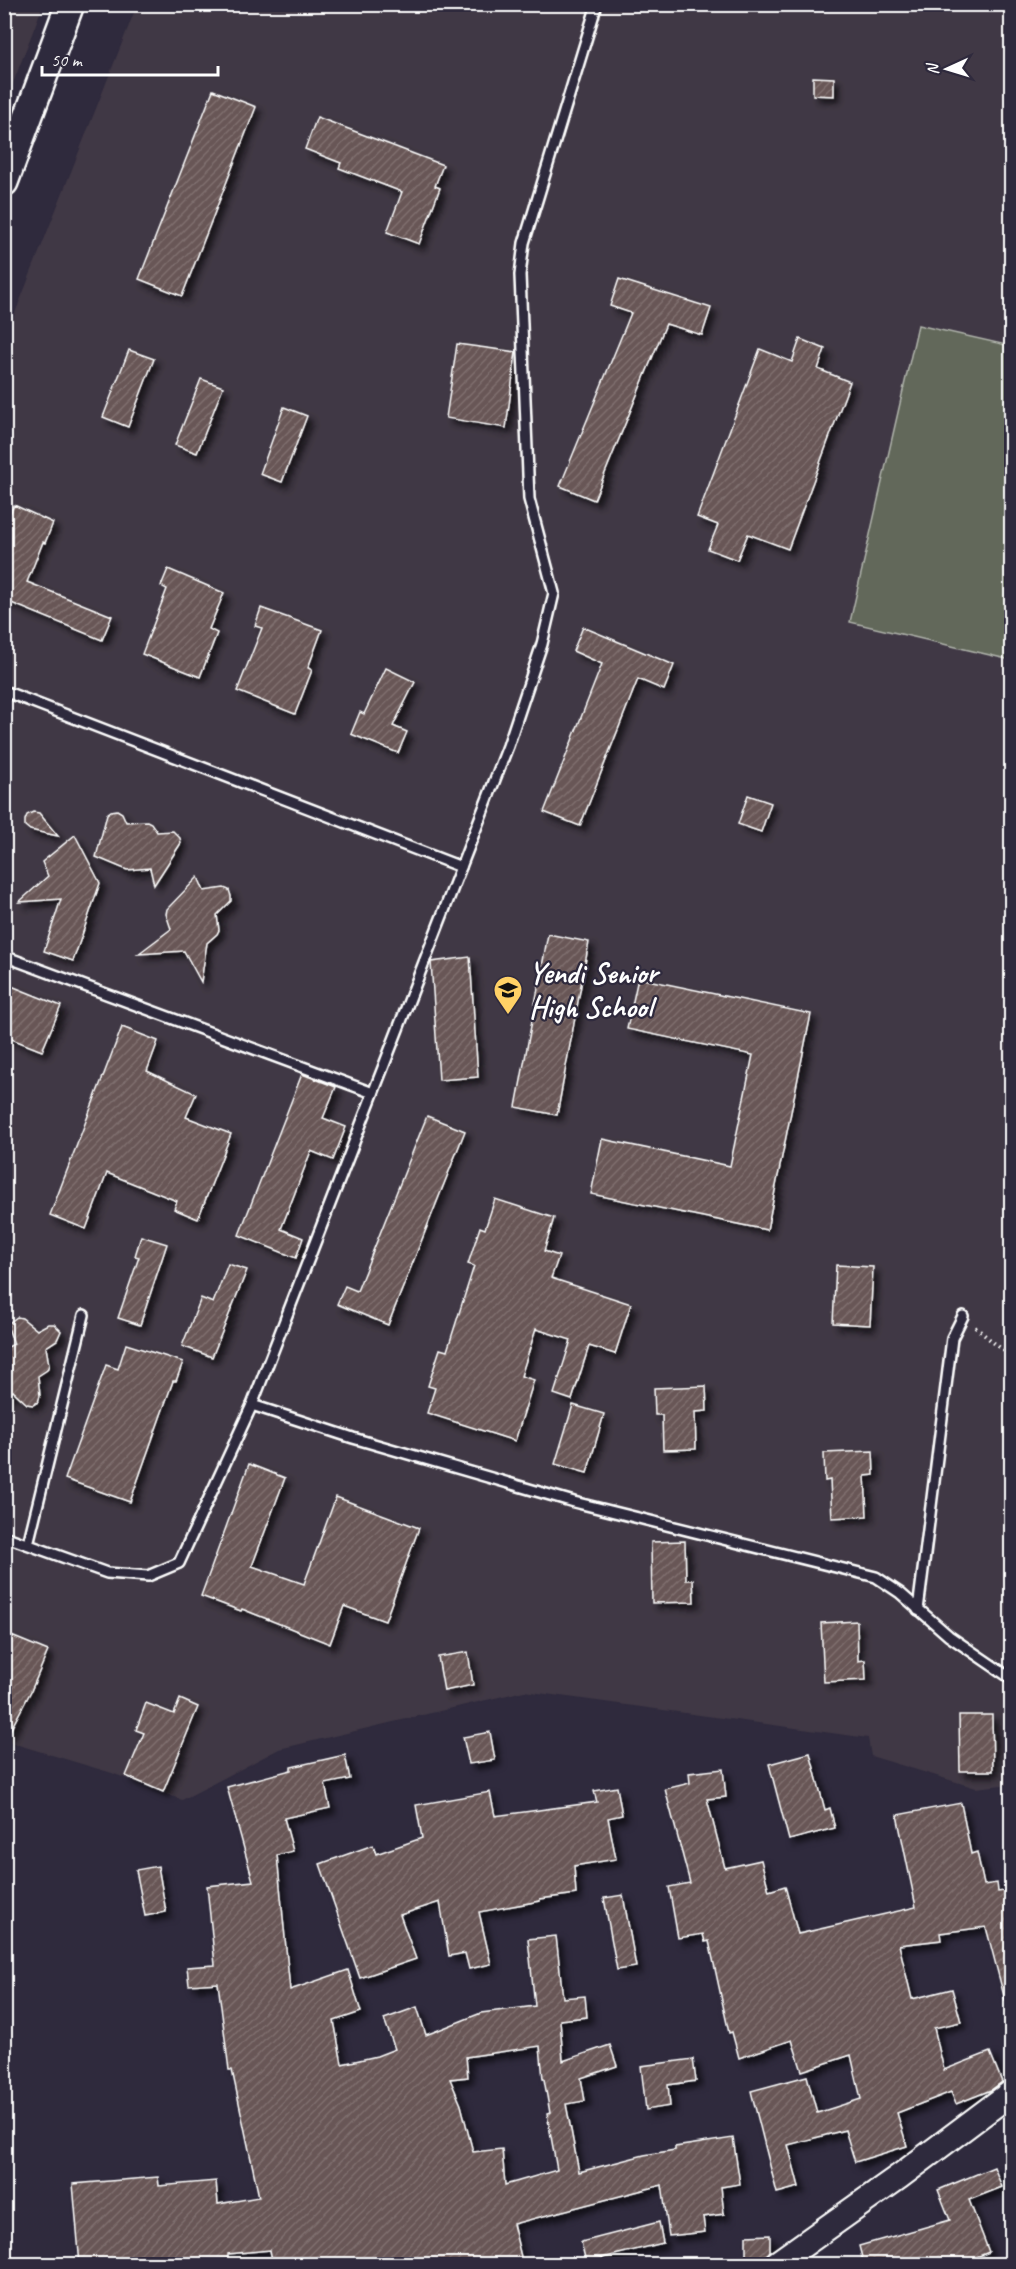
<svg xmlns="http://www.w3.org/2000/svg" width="1016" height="2269" viewBox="0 0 1016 2269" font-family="Caveat,sans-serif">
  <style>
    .built { fill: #403844 }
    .green { fill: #62685a; stroke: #b0b4ac; stroke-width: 1.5 }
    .building { fill: url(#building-hatch); stroke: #fff; stroke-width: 1.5; fill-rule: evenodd; filter: url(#shadow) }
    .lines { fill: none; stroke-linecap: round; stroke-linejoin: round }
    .service-casing { stroke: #fff; stroke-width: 14 }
    .tertiary-casing { stroke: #fff; stroke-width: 28 }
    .secondary-casing { stroke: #fff; stroke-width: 32 }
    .path { stroke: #fff; stroke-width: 4; stroke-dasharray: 1.5 4.5; stroke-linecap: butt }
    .service { stroke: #2f2a3d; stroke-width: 9 }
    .tertiary { stroke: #2f2a3d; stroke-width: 24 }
    .secondary { stroke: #2f2a3d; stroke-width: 27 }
    .labels { text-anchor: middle; stroke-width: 4.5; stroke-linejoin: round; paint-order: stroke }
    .poi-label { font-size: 30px; font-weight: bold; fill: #fff; stroke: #2f2a3d; text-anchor: start }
  </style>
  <defs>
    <pattern id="building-hatch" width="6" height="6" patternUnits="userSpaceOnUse" patternTransform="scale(1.5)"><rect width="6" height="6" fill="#685756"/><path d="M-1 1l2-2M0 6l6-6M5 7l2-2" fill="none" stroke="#7f706f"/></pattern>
    <filter id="shadow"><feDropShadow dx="5.5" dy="5.5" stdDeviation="3" flood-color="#0009"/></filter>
  </defs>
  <rect width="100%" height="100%" fill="#2f2a3d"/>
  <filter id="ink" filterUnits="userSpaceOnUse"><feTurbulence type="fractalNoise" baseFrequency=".0167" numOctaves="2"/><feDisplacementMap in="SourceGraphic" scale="12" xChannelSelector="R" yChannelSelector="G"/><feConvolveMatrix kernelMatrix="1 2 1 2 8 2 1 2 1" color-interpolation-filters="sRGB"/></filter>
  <g filter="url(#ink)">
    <g class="built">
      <polygon points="5,4 43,5 5,104 4,5"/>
      <polygon points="137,5 1011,5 1011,1784 976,1788 871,1756 868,1738 524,1691 279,1749 182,1800 112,1773 5,1741 4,341"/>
    </g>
    <polygon class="green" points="918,325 1011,346 1011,660 850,622"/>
    <g class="building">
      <polygon points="813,77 834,78 834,96 813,95"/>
      <polygon points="213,90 256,107 182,296 139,279"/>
      <polygon points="317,117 443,165 435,186 440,188 419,244 387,232 402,192 339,168 341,163 305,149"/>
      <polygon points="619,279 711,308 702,335 666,324 594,500 560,486 631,313 610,306"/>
      <polygon points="800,339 825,349 818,369 850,382 788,549 748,534 737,560 708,549 718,525 697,517 760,349 792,362"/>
      <polygon points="457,344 516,352 506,428 446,418"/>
      <polygon points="129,350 154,359 128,427 103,417"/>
      <polygon points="201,379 223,387 197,453 175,445"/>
      <polygon points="284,407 307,416 282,482 260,474"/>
      <polygon points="14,505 53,523 45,543 43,542 27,582 112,616 102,640 4,600 4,527"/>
      <polygon points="168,569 224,593 209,629 217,633 200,677 142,654 167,589 161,586"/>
      <polygon points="261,608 322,630 308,668 312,670 295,714 237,691 262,628 255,626"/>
      <polygon points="583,627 674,665 664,690 638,679 580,826 544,812 602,664 573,651"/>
      <polygon points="386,668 415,682 393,726 407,732 398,753 351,734 360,712 364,714"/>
      <polygon points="748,795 771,803 761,832 738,824"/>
      <polygon points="117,810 122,813 126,822 147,821 151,823 157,832 173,831 180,838 181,843 154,885 150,868 127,870 96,857 107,814 111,811"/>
      <polygon points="33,812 39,813 58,836 30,830 25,826 25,820 27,815"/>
      <polygon points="75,835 100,883 73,961 44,951 61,899 19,902 48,876 42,862"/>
      <polygon points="198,877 204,891 224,888 229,890 231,896 231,901 217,915 219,930 217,934 207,943 201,982 184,951 138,954 171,929 166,914 167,909"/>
      <polygon points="548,934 589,942 557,1115 516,1107"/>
      <polygon points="470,957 478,1077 439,1080 431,962"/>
      <polygon points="638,978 811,1014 767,1230 591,1194 602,1139 730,1166 753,1055 627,1029"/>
      <polygon points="4,983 61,1006 42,1051 4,1036"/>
      <polygon points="122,1027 158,1041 147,1071 196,1094 186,1117 231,1134 198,1219 174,1209 177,1201 107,1173 86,1229 50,1215"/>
      <polygon points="302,1074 336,1087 323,1118 346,1127 333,1160 311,1151 281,1229 303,1238 296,1258 239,1235"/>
      <polygon points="427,1116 465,1131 388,1325 337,1304 345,1286 357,1291"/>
      <polygon points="495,1199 554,1218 544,1251 559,1256 551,1278 631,1304 615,1354 589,1346 572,1400 554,1394 571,1340 536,1329 521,1376 534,1380 515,1441 427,1413 435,1388 428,1386 440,1349 447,1351 474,1266 468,1264 480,1227 485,1229"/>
      <polygon points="141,1236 167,1244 140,1325 118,1318 139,1257 135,1256"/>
      <polygon points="228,1264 247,1270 212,1357 182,1346 201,1298 213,1303"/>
      <polygon points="836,1265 873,1267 870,1325 833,1323"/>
      <polygon points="17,1317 22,1318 37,1330 48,1324 54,1324 61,1331 57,1340 46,1347 49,1365 47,1370 38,1376 40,1396 38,1402 33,1405 27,1404 13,1391 4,1398 4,1349 14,1344 8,1328 9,1323"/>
      <polygon points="126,1344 183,1362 176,1381 173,1381 130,1502 65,1479 106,1365 118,1369"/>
      <polygon points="706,1386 707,1411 695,1412 696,1449 663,1450 662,1415 655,1415 654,1388"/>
      <polygon points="573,1405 604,1414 587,1473 555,1464"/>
      <polygon points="873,1451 874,1475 865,1476 867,1516 832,1518 830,1480 825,1481 824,1453"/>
      <polygon points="249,1464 285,1478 252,1566 304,1584 336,1497 419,1528 385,1621 344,1606 330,1644 242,1609 241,1611 201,1596"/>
      <polygon points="685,1541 686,1580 693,1580 694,1602 652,1603 651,1542"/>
      <polygon points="857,1621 858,1661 865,1660 866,1680 824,1682 821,1623"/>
      <polygon points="4,1633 48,1651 31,1691 4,1742"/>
      <polygon points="468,1652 473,1685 444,1691 438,1657"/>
      <polygon points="180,1699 198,1707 163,1792 126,1776 144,1733 136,1730 146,1703 174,1714"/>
      <polygon points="959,1715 992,1715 993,1771 960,1771"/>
      <polygon points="490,1732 495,1760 469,1764 463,1737"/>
      <polygon points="810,1753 825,1810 830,1808 835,1828 789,1840 769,1764"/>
      <path d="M345 1755 350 1779 325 1784 330 1808 284 1818 293 1851 277 1855 290 1990 348 1970 361 2012 334 2021 342 2064 377 2056 395 2049 384 2019 417 2007 426 2035 481 2013 535 2006 528 1939 556 1936 563 1998 585 1996 587 2017 560 2020 563 2061 610 2045 617 2066 581 2078 585 2101 566 2104 579 2172 644 2155 675 2150V2147L733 2138 740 2184 721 2187 724 2214 703 2217 705 2232 669 2236 662 2185 513 2224 523 2265H273L270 2250 228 2254V2259L200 2261 201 2265H177V2260L121 2265H80L73 2184 158 2177 159 2186 216 2181 218 2204 259 2197 232 2070H229L218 1983 189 1985 187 1967 215 1965 207 1886 253 1881 227 1787 291 1770V1767ZM540 2046 543 2079H544L550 2113 547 2114 557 2170 505 2185 502 2149 473 2152 461 2105 450 2079 468 2077 466 2057Z"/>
      <polygon points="723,1769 726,1797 707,1799 725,1868 761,1860 769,1891 785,1886 798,1934 916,1907 897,1815 961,1803 971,1854 977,1852 984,1885 997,1883 998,1892 1011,1890 1011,1999 1005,2000 986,1927 940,1933 941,1940 899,1945 912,1999 952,1989 961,2022 934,2028 944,2070 990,2052 1002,2082 991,2090 956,2104 951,2092 897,2113 907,2146 855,2162 845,2130 788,2145 799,2187 777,2193 751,2091 807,2076 817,2113 861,2099 851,2055 802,2071 792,2040 739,2058 732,2032 729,2033 709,1941 705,1942 703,1934 678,1938 669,1887 690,1883 665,1789 690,1783 689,1773"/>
      <polygon points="617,1787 622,1815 608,1818 616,1859 574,1866 576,1894 540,1899 540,1901 479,1912 491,1964 469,1969 465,1953 449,1956 440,1902 400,1915 416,1959 360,1978 320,1864 373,1845 376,1854 422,1838 416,1805 490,1792 495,1816 597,1802 594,1791"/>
      <polygon points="158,1866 166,1912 145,1916 136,1870"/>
      <polygon points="623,1895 636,1967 617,1970 604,1898"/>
      <polygon points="693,2059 696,2081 668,2085 670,2106 646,2110 641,2066"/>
      <polygon points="994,2167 1002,2187 969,2200 989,2252 957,2265 864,2265 859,2246 950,2220 938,2190"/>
      <polygon points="659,2222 663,2243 586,2262 581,2242"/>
      <polygon points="770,2235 770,2251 763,2261 746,2261 746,2236"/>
    </g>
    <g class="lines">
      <g class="service-casing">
        <g id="service">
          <polyline points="4,691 461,867"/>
          <polyline points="4,956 373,1093"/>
          <polyline points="252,1405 353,1438 574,1502 876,1577 900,1593 949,1636 1012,1679"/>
          <polyline points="4,1536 107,1573 148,1576 179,1563 252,1405 508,746 542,644 554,593 529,499 520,275 524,243 597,4"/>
          <polyline points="28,1544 84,1315"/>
          <polyline points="918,1610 952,1338 963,1316"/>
        </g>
      </g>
      <g class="tertiary-casing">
        <polyline id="tertiary" points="776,2264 900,2176 1012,2092"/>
      </g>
      <g class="secondary-casing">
        <polyline id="secondary" points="4,182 70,4"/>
      </g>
      <polyline class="path" points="975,1327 1012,1358"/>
      <use href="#service" class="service"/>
      <use href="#tertiary" class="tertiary"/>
      <use href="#secondary" class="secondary"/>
    </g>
  </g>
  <defs>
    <g id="school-pin" transform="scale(1.5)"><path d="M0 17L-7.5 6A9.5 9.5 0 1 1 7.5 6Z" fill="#ffd166" stroke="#2f2a3d"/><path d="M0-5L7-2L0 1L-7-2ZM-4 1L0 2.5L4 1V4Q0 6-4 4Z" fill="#111"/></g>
  </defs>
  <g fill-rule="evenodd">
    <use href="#school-pin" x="508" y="990"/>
  </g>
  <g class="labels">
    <g class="poi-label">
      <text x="529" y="983">Yendi Senior<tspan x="529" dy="34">High School</tspan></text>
    </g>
  </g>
  <rect width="1016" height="2269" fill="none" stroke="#2f2a3d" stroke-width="24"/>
  <rect x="12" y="12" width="992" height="2245" fill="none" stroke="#fff" stroke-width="2" filter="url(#ink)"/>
  <g transform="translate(947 69) rotate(266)" stroke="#2f2a3d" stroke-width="4.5" paint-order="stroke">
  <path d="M0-4.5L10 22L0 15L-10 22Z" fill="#ffffff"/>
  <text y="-9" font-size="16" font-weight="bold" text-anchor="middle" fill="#ffffff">N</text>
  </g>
  <path d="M42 66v9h176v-9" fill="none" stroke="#ffffff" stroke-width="3"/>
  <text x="51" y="66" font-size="18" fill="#ffffff" stroke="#2f2a3d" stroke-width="4.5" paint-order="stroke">50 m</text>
</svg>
